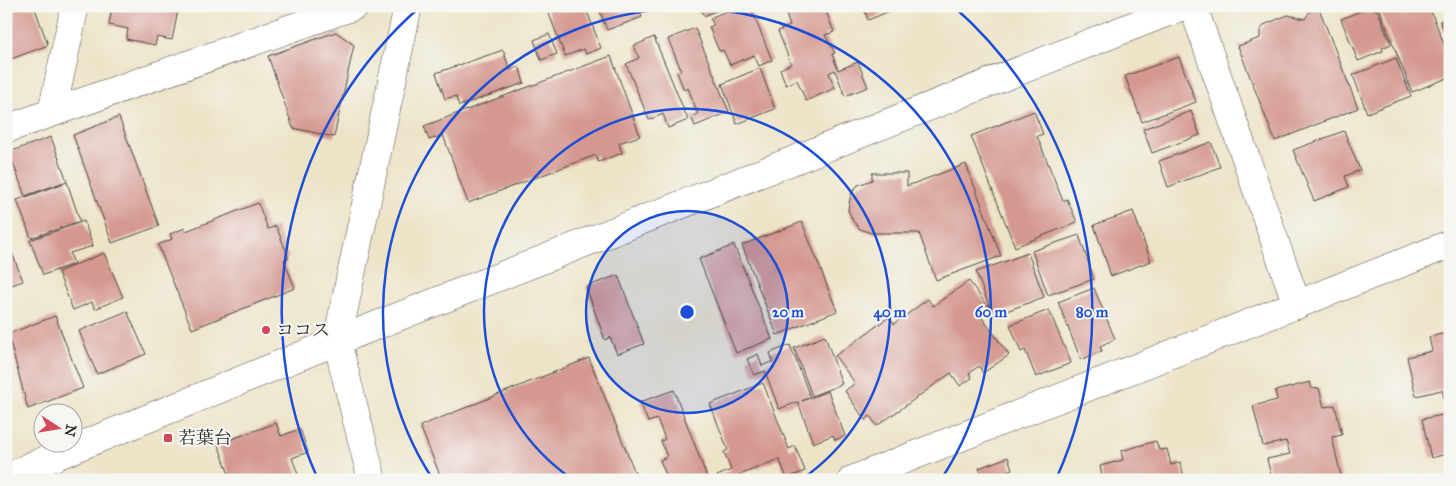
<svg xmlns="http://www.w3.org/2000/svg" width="1456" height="486" viewBox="0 0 1456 486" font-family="'IM FELL Great Primer','Noto Serif JP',serif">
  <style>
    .building { fill: #d49890 }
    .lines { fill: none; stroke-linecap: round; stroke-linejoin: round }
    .minor-casing { stroke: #484743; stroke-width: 29 }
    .tertiary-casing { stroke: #484743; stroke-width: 29 }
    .minor { stroke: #fff; stroke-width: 28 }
    .tertiary { stroke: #fff; stroke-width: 28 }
    .ring { fill: none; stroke: #1d4ed8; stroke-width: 2.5 }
    .poi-dot { fill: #d1495b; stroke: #f6f6f2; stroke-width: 2 }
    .labels { text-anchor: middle; stroke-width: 4; stroke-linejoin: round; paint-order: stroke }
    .poi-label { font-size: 18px; fill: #2b2b2b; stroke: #f6f6f2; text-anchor: start }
    .centre { fill: #1d4ed8; stroke: #f6f6f2; stroke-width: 2.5 }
    .ring-label { font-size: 15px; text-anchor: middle; font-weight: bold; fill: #1d4ed8; stroke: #f6f6f2; stroke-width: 4; stroke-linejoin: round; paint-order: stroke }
  </style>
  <rect width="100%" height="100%" fill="#f6f6f2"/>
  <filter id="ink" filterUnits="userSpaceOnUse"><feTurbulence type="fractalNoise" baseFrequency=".02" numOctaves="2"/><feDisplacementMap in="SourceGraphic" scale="10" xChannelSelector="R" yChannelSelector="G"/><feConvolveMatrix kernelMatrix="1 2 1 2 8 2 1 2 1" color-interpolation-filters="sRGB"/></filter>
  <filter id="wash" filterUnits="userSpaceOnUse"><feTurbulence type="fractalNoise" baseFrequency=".0096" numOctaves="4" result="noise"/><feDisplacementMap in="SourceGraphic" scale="20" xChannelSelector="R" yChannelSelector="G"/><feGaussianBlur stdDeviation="1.12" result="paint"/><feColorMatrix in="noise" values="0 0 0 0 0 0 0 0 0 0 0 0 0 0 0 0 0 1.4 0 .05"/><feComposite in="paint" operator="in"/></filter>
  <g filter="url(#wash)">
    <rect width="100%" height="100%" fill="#ede4c8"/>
    <g id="blocks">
      <g class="building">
        <polygon points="6,6 34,6 48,45 6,61"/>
        <polygon points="112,6 179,6 172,40 157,37 155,45 126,39 128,29 109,25"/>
        <polygon points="546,6 585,6 601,48 586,54 584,49 565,56"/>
        <polygon points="598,6 638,6 642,17 607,30"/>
        <polygon points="699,6 722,6 722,8 704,16"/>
        <polygon points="738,6 750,6 772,60 759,66 754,55 730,65 723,50 719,51 709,27 714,25 710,18"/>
        <polygon points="783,6 824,6 834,32 825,35 835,53 832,54 838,70 858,62 868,87 845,96 835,70 829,73 835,88 806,101 797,80 786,85 780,69 791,64 778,31 790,26"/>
        <polygon points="863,6 902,6 868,20"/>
        <polygon points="1313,6 1318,6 1358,108 1275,141 1238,46 1260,38 1260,30 1266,24 1288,15 1305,19"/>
        <polygon points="1373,6 1375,10 1377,9 1391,44 1382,48 1383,51 1358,61 1341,19"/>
        <polygon points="1378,6 1429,6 1450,59 1450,77 1412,92"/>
        <polygon points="1450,17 1450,45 1440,21"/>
        <polygon points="695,28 729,112 695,126 691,117 698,114 688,88 684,90 677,72 681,70 668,39"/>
        <polygon points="336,32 354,45 334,137 293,128 268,56"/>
        <polygon points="549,34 557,54 541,60 534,40"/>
        <polygon points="654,37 688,120 668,128 663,114 649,120 626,64 639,58 634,46"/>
        <polygon points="503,50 510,70 519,66 524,83 459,106 456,96 445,99 436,73"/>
        <polygon points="611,56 640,136 619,143 622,153 598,162 596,155 468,203 443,135 429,140 424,126"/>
        <polygon points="1179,57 1196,102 1142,122 1125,76"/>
        <polygon points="1396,58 1411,96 1367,113 1353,75"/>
        <polygon points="760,68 775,109 737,124 722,84"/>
        <polygon points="1034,111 1043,134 1037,136 1063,201 1067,199 1077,222 1015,247 971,136"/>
        <polygon points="1191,111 1200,135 1152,153 1143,129"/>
        <polygon points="119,117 159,226 112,243 73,135"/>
        <polygon points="1344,131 1360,170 1345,176 1349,187 1314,201 1293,150"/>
        <polygon points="51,137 67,181 25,196 9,152"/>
        <polygon points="1211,142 1220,167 1168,187 1159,161"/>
        <polygon points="966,164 1001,256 936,280 919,233 871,233 860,229 853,221 848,210 851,194 858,185 872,180 872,173 907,173 907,186"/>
        <polygon points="67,182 80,221 31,238 17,200"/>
        <polygon points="258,203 268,229 276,226 289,258 284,260 295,288 192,329 158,245 172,239 170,234 185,228 186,231"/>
        <polygon points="1133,211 1151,261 1111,276 1094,225"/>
        <polygon points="84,221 93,246 70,253 74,264 43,275 30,240"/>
        <polygon points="802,222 837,311 777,335 742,245"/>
        <polygon points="1079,235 1094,279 1048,295 1032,251"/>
        <polygon points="9,245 23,281 6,287 6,246"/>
        <polygon points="734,245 772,339 736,353 699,259"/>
        <polygon points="104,253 123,297 95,309 92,302 73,310 58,272"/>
        <polygon points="1028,253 1044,297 993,316 976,272"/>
        <polygon points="618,275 644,344 617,354 610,337 605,340 586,287"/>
        <polygon points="969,281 989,308 980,315 1009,355 983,373 979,366 969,373 972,378 960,386 951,373 877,426 870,416 865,420 845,391 855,383 835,356 889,317 894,324 928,299 933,306"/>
        <polygon points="1094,288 1115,339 1100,346 1102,351 1081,360 1058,302"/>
        <polygon points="1049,310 1071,363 1036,377 1025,350 1021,352 1010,325"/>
        <polygon points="127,311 146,354 97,374 79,331"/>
        <polygon points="55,316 83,388 28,409 8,334"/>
        <polygon points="1450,332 1450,453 1431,458 1422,419 1448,414 1442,390 1416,396 1407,357 1432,351 1429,337"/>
        <polygon points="825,336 842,384 812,396 794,348"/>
        <polygon points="790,345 810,397 802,401 828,391 845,436 835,440 833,435 813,443 798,402 779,409 765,371 754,375 747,359 758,354 762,366 773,361 770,353"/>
        <polygon points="589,358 638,480 442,480 420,426"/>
        <polygon points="1310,382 1312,389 1319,388 1324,407 1335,405 1342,435 1332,437 1342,480 1272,480 1267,459 1290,454 1286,441 1263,446 1253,406 1277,400 1275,391"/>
        <polygon points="763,383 789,449 795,446 805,471 787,478 779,459 737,476 739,480 718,480 717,476 731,470 724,452 728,450 710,404"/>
        <polygon points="674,390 708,480 668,480 660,460 667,457 661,441 665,439 657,419 648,422 640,402"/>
        <polygon points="276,423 281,436 300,429 308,452 292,458 300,480 231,480 218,444"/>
        <polygon points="1156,441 1159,450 1167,449 1171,465 1180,462 1185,480 1103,480 1100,466 1123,460 1121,451"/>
        <polygon points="1008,457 1012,469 983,480 979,468"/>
      </g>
    </g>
  </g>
  <g filter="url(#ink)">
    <use href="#blocks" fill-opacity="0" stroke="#484743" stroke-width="1"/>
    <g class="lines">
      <g class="minor-casing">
        <g id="minor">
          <polyline points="1193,6 1297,305"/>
          <polyline points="52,112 75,6"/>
          <polyline points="6,129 354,6"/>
          <polyline points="852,480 1450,244"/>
        </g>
      </g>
      <g class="tertiary-casing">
        <g id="tertiary">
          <polyline points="6,479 29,467 337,341 1183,6"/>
          <polyline points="372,480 337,341 408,6"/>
        </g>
      </g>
      <use href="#minor" class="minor"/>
      <use href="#tertiary" class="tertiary"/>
    </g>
  </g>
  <circle cx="687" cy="312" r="101" fill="#1d4ed8" fill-opacity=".12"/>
  <g class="ring">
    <circle cx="687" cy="312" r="101"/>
    <path d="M572 479A203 203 0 1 1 802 479"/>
    <path d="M432 478A304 304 0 1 1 942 478"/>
    <path d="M317 477A405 405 0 0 1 421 6M953 6A405 405 0 0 1 1057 477"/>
  </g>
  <g class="poi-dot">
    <circle cx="266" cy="330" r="5"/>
    <rect x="163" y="433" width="10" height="10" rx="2.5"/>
  </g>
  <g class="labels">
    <g class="poi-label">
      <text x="276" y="336">ココス</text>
      <text x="178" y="444">若葉台</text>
    </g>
  </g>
  <circle cx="687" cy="312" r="8" class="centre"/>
  <g class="ring-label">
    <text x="788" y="317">20 m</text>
    <text x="890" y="317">40 m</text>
    <text x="991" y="317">60 m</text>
    <text x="1092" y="317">80 m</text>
  </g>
  <rect width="1456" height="486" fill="none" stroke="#f6f6f2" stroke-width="25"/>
  <g transform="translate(58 428) rotate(102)"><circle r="24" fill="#f6f6f2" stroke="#a5a5a2"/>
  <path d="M0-4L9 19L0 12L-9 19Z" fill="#d1495b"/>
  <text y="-8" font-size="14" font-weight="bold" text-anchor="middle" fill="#2b2b2b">N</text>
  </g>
</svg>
